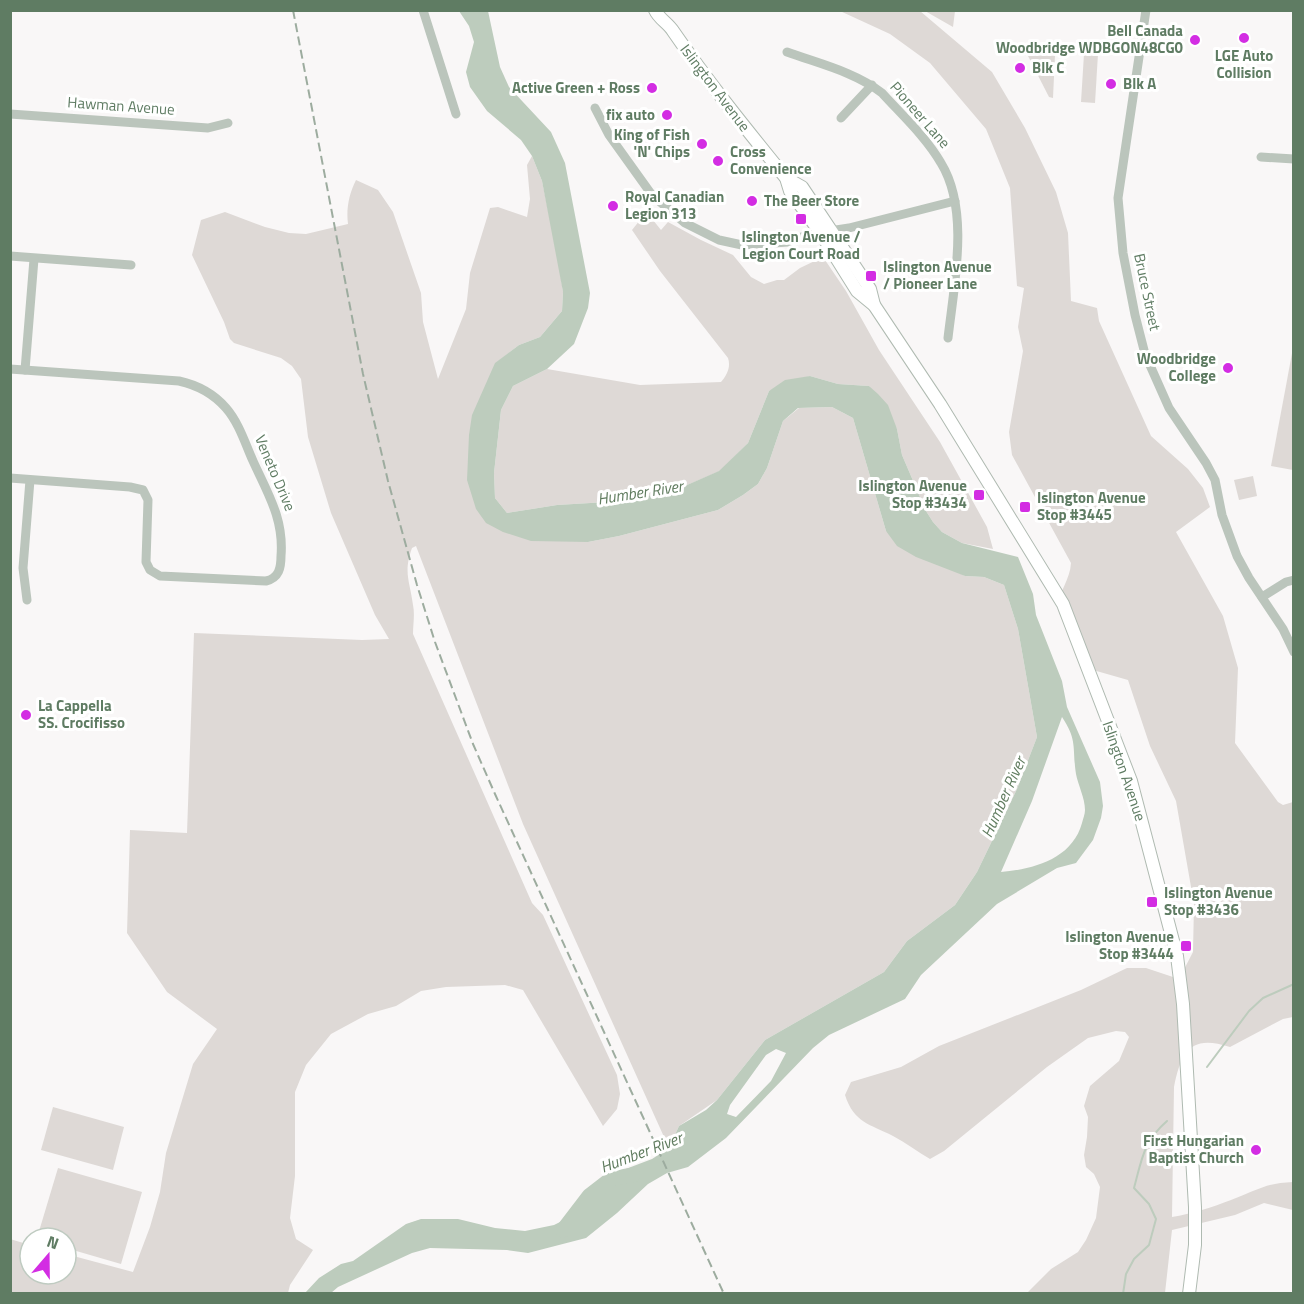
<svg xmlns="http://www.w3.org/2000/svg" width="1304" height="1304" viewBox="0 0 1304 1304" font-family="'Titillium Web',sans-serif">
  <style>
    .green { fill: #ded9d6 }
    .water { fill: #bdccbd; fill-rule: evenodd }
    .lines { fill: none; stroke-linecap: round; stroke-linejoin: round }
    .stream { stroke: #bdccbd; stroke-width: 2 }
    .river { stroke: #bdccbd; stroke-width: 15 }
    .major-casing { stroke: #afbab1; stroke-width: 14 }
    .minor { stroke: #bbc5bc; stroke-width: 9 }
    .major { stroke: #fff; stroke-width: 12 }
    .rail { stroke: #9dac9f; stroke-width: 2; stroke-dasharray: 9 4.5; stroke-linecap: butt }
    .poi-dot { fill: #d32de3; stroke: #fff; stroke-width: 2 }
    .labels { text-anchor: middle; stroke-width: 6; stroke-linejoin: round; paint-order: stroke }
    .poi-label { font-size: 15px; font-weight: bold; fill: #5f7c63; stroke: #fff; text-anchor: start }
    .street-label { font-size: 15px; fill: #5f7c63; stroke: #fff }
    .water-label { font-size: 16px; font-style: italic; fill: #607c5f; stroke: #fff }
  </style>
  <rect width="100%" height="100%" fill="#f9f7f7"/>
  <g class="green">
    <path d="M840 11H920L992 72 1025 128 1056 192 1068 233 1071 301 1097 308 1099 321 1151 436 1188 469 1203 488 1210 507 1176 532 1223 616 1238 668 1235 743 1278 802 1283 805 1293 802V1017L1283 1019 1230 1047C1191 1034 1181 1051 1174 1087L1172 1217C1191 1214 1213 1207 1231 1200 1256 1191 1265 1183 1293 1182V1210L1264 1203 1235 1215 1172 1230 1165 1293H1027L1051 1269 1078 1252 1086 1240 1096 1218 1100 1187 1094 1174 1086 1167 1084 1155 1087 1137 1088 1117 1084 1106 1090 1086 1119 1061 1129 1037 1125 1032 1116 1031 1088 1038 1047 1067 944 1151 930 1159C918 1152 906 1143 893 1136 870 1124 854 1123 845 1095L851 1082 901 1067 939 1046 1081 990 1127 968H1146L1179 979 1193 952 1194 904 1176 801 1150 746 1128 680 1093 670 1059 613C1056 593 1070 582 1071 563L1012 455 1009 432 1023 351 1018 327 1024 288 1017 286 1010 188 986 129 930 63 890 34Z"/>
    <polygon points="925,11 955,11 953,27"/>
    <polygon points="1027,54 1055,55 1053,98 1049,97"/>
    <polygon points="1084,54 1098,54 1095,103 1081,102"/>
    <path d="M532 156 542 181 558 258 563 292 562 311 540 337 519 345 496 363 476 509 588 542 619 536 718 510 743 495 758 484 767 468 783 421 799 408 832 407 853 418 886 531 965 576 984 577 1004 585 1018 629 1037 737 1017 789 977 872 955 905 907 941 884 972 765 1040 717 1100 679 1126 669 1148 523 824 416 546 412 548C403 573 410 581 413 605 415 614 413 625 413 634L532 903 543 915 617 1075 620 1094 617 1109 603 1126 523 990 505 985 446 987 421 991 396 1006 368 1014 331 1034 306 1065 295 1092V1176L290 1218 296 1239 313 1250 290 1285 288 1293H11L10 1239 30 1245V1274H66V1254L133 1272 150 1227 160 1192 166 1153 193 1064 217 1029 167 992 127 933 130 830 187 833 194 633 362 640 389 639 375 615 331 513 308 437 301 379 292 366 281 358 234 343 230 339 224 322 192 255 201 220 225 212 265 227 289 233 306 234 348 224C346 209 349 194 356 180L378 190 393 212 421 293 423 322 438 379 466 309 470 273 490 208 498 207 527 217 530 199 527 165Z"/>
    <path d="M644 215H649L661 230 668 222 701 240 733 255 751 277 764 284 777 280H784L800 268 823 257 846 291 879 350 940 442 987 527 993 549 962 543 942 532 933 522 926 511 902 455 897 429 869 386 838 384 810 376 769 391 748 443 720 471 671 492 607 502 557 505 507 513 495 498 494 473 501 410 513 386 547 369 640 385 721 382C727 375 731 367 728 358L660 271 632 230Z"/>
    <polygon points="1293,348 1293,470 1271,466"/>
    <polygon points="1253,476 1257,496 1239,500 1234,480"/>
    <polygon points="53,1107 124,1127 113,1170 41,1150"/>
    <polygon points="58,1168 142,1192 121,1264 66,1248 66,1238 37,1238"/>
  </g>
  <path class="water" d="M459 11H488L500 67 509 87 551 132 565 163 590 293 588 308 574 344 547 369 513 386 501 410 494 473 495 498 507 513 557 505 607 502 671 492 719 471 748 443 769 391 785 380 810 376 838 384 869 386 878 394 888 405 897 429 902 455 926 511 933 522 942 532 962 543 1018 557 1033 594 1036 615 1062 681 1067 707 1100 782 1103 806 1101 818 1093 840 1076 863 1057 868 997 904 921 975 905 999 829 1035 813 1048 726 1138 688 1167 667 1173 648 1184 617 1213 586 1238 528 1253 507 1250 430 1248 412 1253 338 1287 331 1293H305L319 1278 341 1264 353 1261 406 1224 421 1219H458L495 1228 525 1231 554 1225 576 1214 623 1170 652 1159 669 1148 679 1126 706 1110 717 1100 765 1040 884 972 907 941 955 905 977 872 1017 789 1037 737 1018 629 1004 585 984 577 965 576 916 557 897 546 886 531 853 418 832 407 798 408 783 421 767 468 758 484 743 495 718 510 619 536 588 542 531 541 503 532 486 523 476 509 467 480 469 435 472 415 495 363 519 345 540 337 562 311 563 292 542 181 532 156 521 140 487 111 470 87 466 72 474 42 469 26ZM1062 717C1078 741 1072 748 1076 774 1078 785 1085 798 1085 810 1085 814 1083 819 1082 823 1072 859 1034 869 1001 872L1032 801ZM776 1049 786 1053 771 1081 736 1117 727 1114 730 1105 766 1055Z"/>
  <g class="lines">
    <g class="stream">
      <polyline points="1207,1067 1249,1011 1263,998 1294,984"/>
      <path d="M1123 1294 1126 1274 1134 1259 1149 1245 1156 1219 1149 1204 1134 1188C1142 1159 1143 1142 1167 1121"/>
    </g>
    <polyline class="river" points="563,1230 589,1196 611,1179 633,1175"/>
    <g class="major-casing">
      <g id="major">
        <path d="M655 10C659 19 668 23 673 31 708 82 747 130 786 178L790 191 820 232 857 291 874 305 940 404 1063 604 1131 781 1177 956 1183 1004 1195 1207V1245L1189 1294"/>
        <polyline points="786,178 802,187 870,289 874,305"/>
      </g>
    </g>
    <g class="minor">
      <polyline points="423,10 456,114"/>
      <polyline points="1146,10 1118,198 1123,253 1135,315 1145,354 1169,408 1206,463 1215,480 1222,515 1237,556 1249,578 1283,629 1294,652"/>
      <path d="M787 52C820 64 855 72 882 93 902 115 926 137 941 163 970 210 954 285 948 338"/>
      <polyline points="595,108 609,135 652,195 685,223 719,240 742,245 788,242 810,234 849,228 955,201"/>
      <polyline points="10,114 208,128 228,123"/>
      <polyline points="841,118 872,85"/>
      <polyline points="1261,157 1294,159"/>
      <polyline points="10,256 131,265"/>
      <path d="M10 369 179 381C197 385 213 393 226 408 239 423 245 443 253 461 268 494 284 519 281 556 281 568 279 578 266 581L160 576 150 570 146 562 148 500 143 490 130 487 10 478"/>
      <polyline points="25,370 34,259"/>
      <polyline points="1262,597 1286,582 1294,580"/>
      <polyline points="27,600 23,568 30,480"/>
    </g>
    <use href="#major" class="major"/>
    <polyline class="rail" points="293,10 363,374 388,481 417,585 435,642 473,744 495,794 724,1294"/>
  </g>
  <g class="poi-dot">
    <circle cx="1244" cy="38" r="6"/>
    <circle cx="1195" cy="40" r="6"/>
    <circle cx="1020" cy="68" r="6"/>
    <circle cx="1111" cy="84" r="6"/>
    <circle cx="652" cy="88" r="6"/>
    <circle cx="667" cy="115" r="6"/>
    <circle cx="702" cy="144" r="6"/>
    <circle cx="718" cy="161" r="6"/>
    <circle cx="752" cy="201" r="6"/>
    <circle cx="613" cy="206" r="6"/>
    <rect x="795" y="213" width="12" height="12" rx="3"/>
    <rect x="865" y="270" width="12" height="12" rx="3"/>
    <circle cx="1228" cy="368" r="6"/>
    <rect x="973" y="489" width="12" height="12" rx="3"/>
    <rect x="1019" y="501" width="12" height="12" rx="3"/>
    <circle cx="26" cy="715" r="6"/>
    <rect x="1146" y="896" width="12" height="12" rx="3"/>
    <rect x="1180" y="940" width="12" height="12" rx="3"/>
    <circle cx="1256" cy="1150" r="6"/>
  </g>
  <g class="labels">
    <g class="poi-label">
      <text x="1183" y="36" text-anchor="end">Bell Canada<tspan x="1183" dy="17">Woodbridge WDBGON48CG0</tspan></text>
      <text x="1244" y="61" text-anchor="middle">LGE Auto<tspan x="1244" dy="17">Collision</tspan></text>
      <text x="1032" y="73">Blk C</text>
      <text x="1123" y="89">Blk A</text>
      <text x="640" y="93" text-anchor="end">Active Green + Ross</text>
      <text x="655" y="120" text-anchor="end">fix auto</text>
      <text x="690" y="140" text-anchor="end">King of Fish<tspan x="690" dy="17">'N' Chips</tspan></text>
      <text x="730" y="157">Cross<tspan x="730" dy="17">Convenience</tspan></text>
      <text x="625" y="202">Royal Canadian<tspan x="625" dy="17">Legion 313</tspan></text>
      <text x="764" y="206">The Beer Store</text>
      <text x="801" y="242" text-anchor="middle">Islington Avenue /<tspan x="801" dy="17">Legion Court Road</tspan></text>
      <text x="883" y="272">Islington Avenue<tspan x="883" dy="17">/ Pioneer Lane</tspan></text>
      <text x="1216" y="364" text-anchor="end">Woodbridge<tspan x="1216" dy="17">College</tspan></text>
      <text x="967" y="491" text-anchor="end">Islington Avenue<tspan x="967" dy="17">Stop #3434</tspan></text>
      <text x="1037" y="503">Islington Avenue<tspan x="1037" dy="17">Stop #3445</tspan></text>
      <text x="38" y="711">La Cappella<tspan x="38" dy="17">SS. Crocifisso</tspan></text>
      <text x="1164" y="898">Islington Avenue<tspan x="1164" dy="17">Stop #3436</tspan></text>
      <text x="1174" y="942" text-anchor="end">Islington Avenue<tspan x="1174" dy="17">Stop #3444</tspan></text>
      <text x="1244" y="1146" text-anchor="end">First Hungarian<tspan x="1244" dy="17">Baptist Church</tspan></text>
    </g>
    <g class="street-label">
      <text transform="translate(715 88) rotate(53)" y="5">Islington Avenue</text>
      <text transform="translate(121 106) rotate(4)" y="5">Hawman Avenue</text>
      <text transform="translate(920 115) rotate(49)" y="5">Pioneer Lane</text>
      <text transform="translate(1147 292) rotate(78)" y="5">Bruce Street</text>
      <text transform="translate(275 473) rotate(67)" y="5">Veneto Drive</text>
      <text transform="translate(1124 771) rotate(71)" y="5">Islington Avenue</text>
    </g>
    <g class="water-label">
      <text transform="translate(640 492) rotate(-9)" y="6">Humber River</text>
      <text transform="translate(1003 797) rotate(-66)" y="6">Humber River</text>
      <text transform="translate(641 1152) rotate(-21)" y="6">Humber River</text>
    </g>
  </g>
  <rect width="1304" height="1304" fill="none" stroke="#5f7c63" stroke-width="24"/>
  <g transform="translate(48 1256) rotate(20)"><circle r="28" fill="#ffffff" stroke="#bfcbc1" stroke-width="1.5"/>
  <path d="M0-4.5L10 22L0 15L-10 22Z" fill="#d32de3"/>
  <text y="-9" font-size="16" font-weight="bold" text-anchor="middle" fill="#5f7c63">N</text>
  </g>
</svg>
